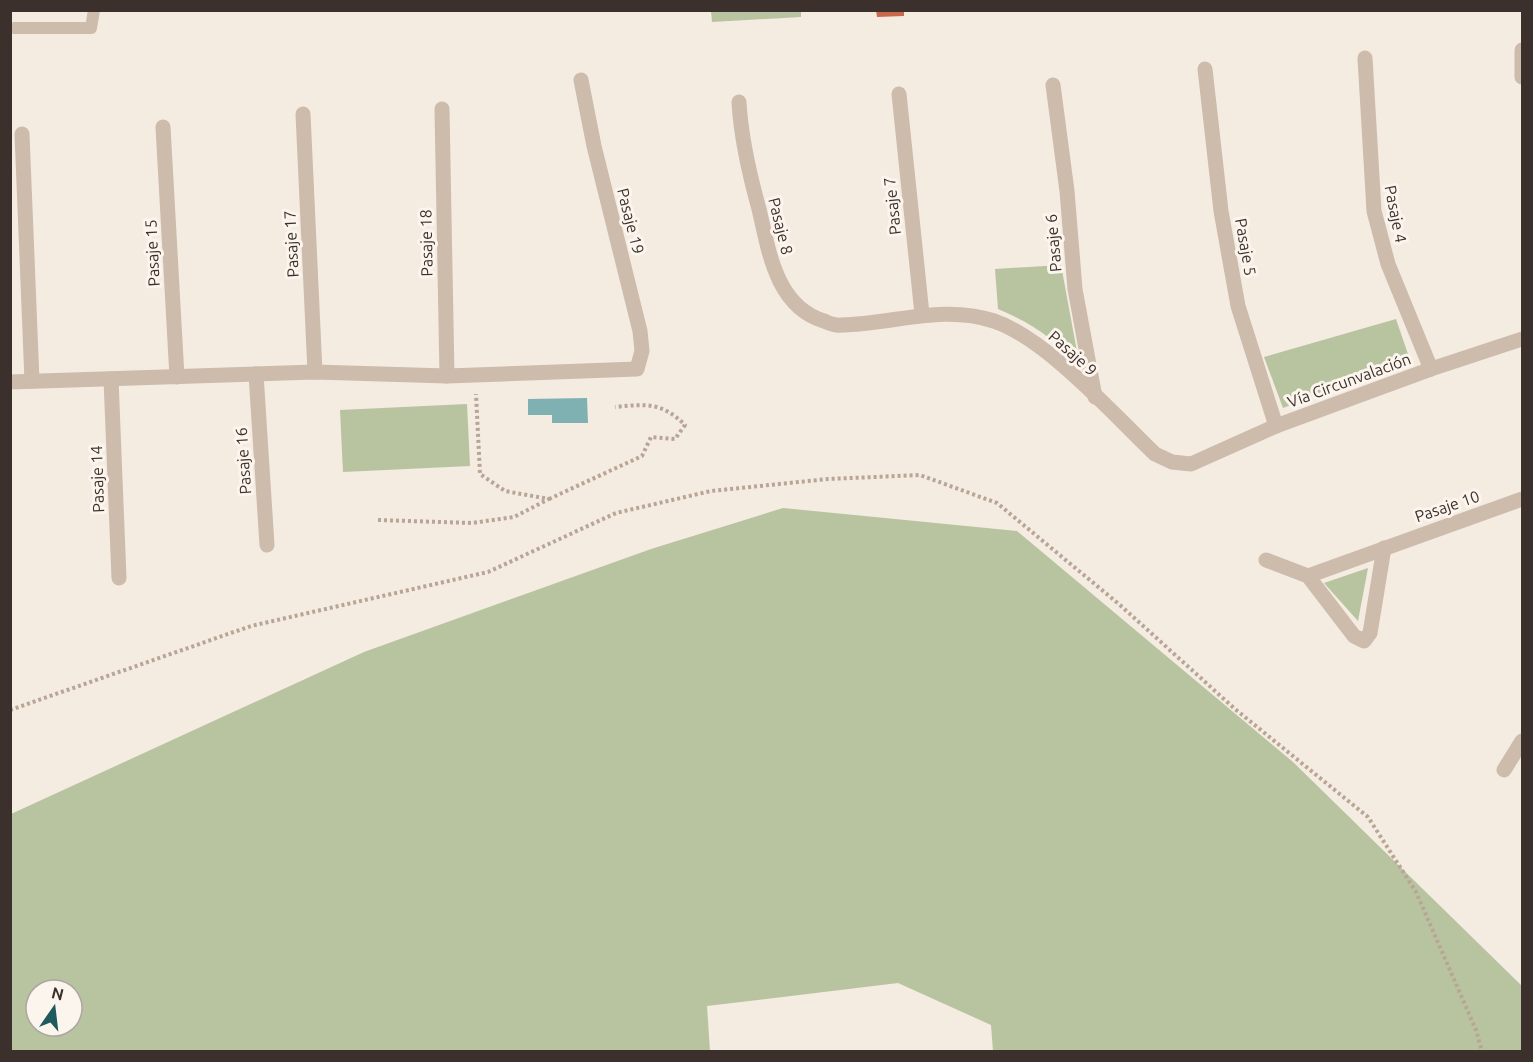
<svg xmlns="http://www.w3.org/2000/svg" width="1533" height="1062" viewBox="0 0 1533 1062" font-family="Ubuntu,sans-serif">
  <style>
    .green { fill: #b8c4a0; fill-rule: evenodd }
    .water { fill: #7fb0b2 }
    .building { fill: #c8694b }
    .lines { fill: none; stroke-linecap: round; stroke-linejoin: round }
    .path { stroke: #b9a596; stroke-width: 4; stroke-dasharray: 3 3; stroke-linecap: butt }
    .service { stroke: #cdbbac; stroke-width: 12 }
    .minor { stroke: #cdbbac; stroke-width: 15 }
    .labels { text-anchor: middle; stroke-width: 6; stroke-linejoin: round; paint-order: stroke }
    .street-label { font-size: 16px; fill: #3b302b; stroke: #fbf5ee }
  </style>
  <rect width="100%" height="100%" fill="#f4ebe1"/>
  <g class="green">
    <polygon points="711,11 801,11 801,17 712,22"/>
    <path d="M1061 265 1080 368C1057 340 1031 323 998 309L995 269Z"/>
    <polygon points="1396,319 1410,360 1283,408 1264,357"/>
    <polygon points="467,404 470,466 343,472 340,410"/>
    <path d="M783 508 1017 531 1293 762 1522 986V1051H993L991 1025 898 983 707 1006 710 1051H11V814L364 652 651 549ZM36 990H72V1026H36Z"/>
    <polygon points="1368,568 1358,621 1324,583"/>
  </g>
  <polygon class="water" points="587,398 588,423 552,423 552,415 528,415 528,399"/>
  <polygon class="building" points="876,10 904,10 904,16 877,17"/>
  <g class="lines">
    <g class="path">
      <path d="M549 499 642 456 651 437 675 439 685 425C662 402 646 404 615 407"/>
      <polyline points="378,520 472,523 514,517 549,499 505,491 480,474 476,394"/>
      <polyline points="10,710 251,626 488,572 616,513 711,491 828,479 920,475 997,503 1120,605 1235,709 1368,817 1416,892 1476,1030 1482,1052"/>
    </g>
    <polyline class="service" points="14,28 91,28 94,10"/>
    <g class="minor">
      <polyline points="1522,50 1522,77"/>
      <polyline points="1365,58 1374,211 1388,264 1431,369"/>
      <polyline points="1205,69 1221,211 1238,306 1276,426"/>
      <polyline points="1053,85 1067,191 1075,289 1095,397"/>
      <polyline points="899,94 922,314"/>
      <path d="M739 102C741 139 749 173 759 209 769 252 776 306 824 321 829 323 835 326 841 325 894 324 942 304 994 321 1047 339 1114 415 1155 454L1172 462 1191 464 1276 426 1431 369 1522 339"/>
      <polyline points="442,109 447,376"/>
      <polyline points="303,114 315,372"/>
      <polyline points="163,127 177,377"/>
      <polyline points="22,134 32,381"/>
      <polyline points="256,374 267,545"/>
      <polyline points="111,379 119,578"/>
      <polyline points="10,382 315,372 447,376 637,369 642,351 640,331 594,146 581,80"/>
      <polyline points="1266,560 1308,576 1354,636 1364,641 1370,633 1384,548"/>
      <polyline points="1308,576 1522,499"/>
      <polyline points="1504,770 1522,741"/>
    </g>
  </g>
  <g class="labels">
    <g class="street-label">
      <text transform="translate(892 206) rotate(-96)" y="6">Pasaje 7</text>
      <text transform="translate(1396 214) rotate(79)" y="6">Pasaje 4</text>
      <text transform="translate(631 221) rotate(76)" y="6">Pasaje 19</text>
      <text transform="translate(781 226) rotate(76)" y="6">Pasaje 8</text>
      <text transform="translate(426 243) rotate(-91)" y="6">Pasaje 18</text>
      <text transform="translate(1053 243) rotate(-95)" y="6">Pasaje 6</text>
      <text transform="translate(291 244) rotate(-93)" y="6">Pasaje 17</text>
      <text transform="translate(1246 247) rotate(80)" y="6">Pasaje 5</text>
      <text transform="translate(152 253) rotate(-93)" y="6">Pasaje 15</text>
      <text transform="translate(1073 353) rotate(42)" y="6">Pasaje 9</text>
      <text transform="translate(1349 380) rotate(-20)" y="6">Vía Circunvalación</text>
      <text transform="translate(243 461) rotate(-94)" y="6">Pasaje 16</text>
      <text transform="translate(97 479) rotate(-92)" y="6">Pasaje 14</text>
      <text transform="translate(1447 506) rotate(-19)" y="6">Pasaje 10</text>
    </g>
  </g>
  <rect width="1533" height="1062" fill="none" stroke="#3b302b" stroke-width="24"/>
  <g transform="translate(54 1008) rotate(14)"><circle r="28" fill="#fbf5ee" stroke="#aea6a0" stroke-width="1.5"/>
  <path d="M0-4.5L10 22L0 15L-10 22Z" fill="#1f5a5e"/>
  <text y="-9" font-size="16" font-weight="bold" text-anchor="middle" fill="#3b302b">N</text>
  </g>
</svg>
